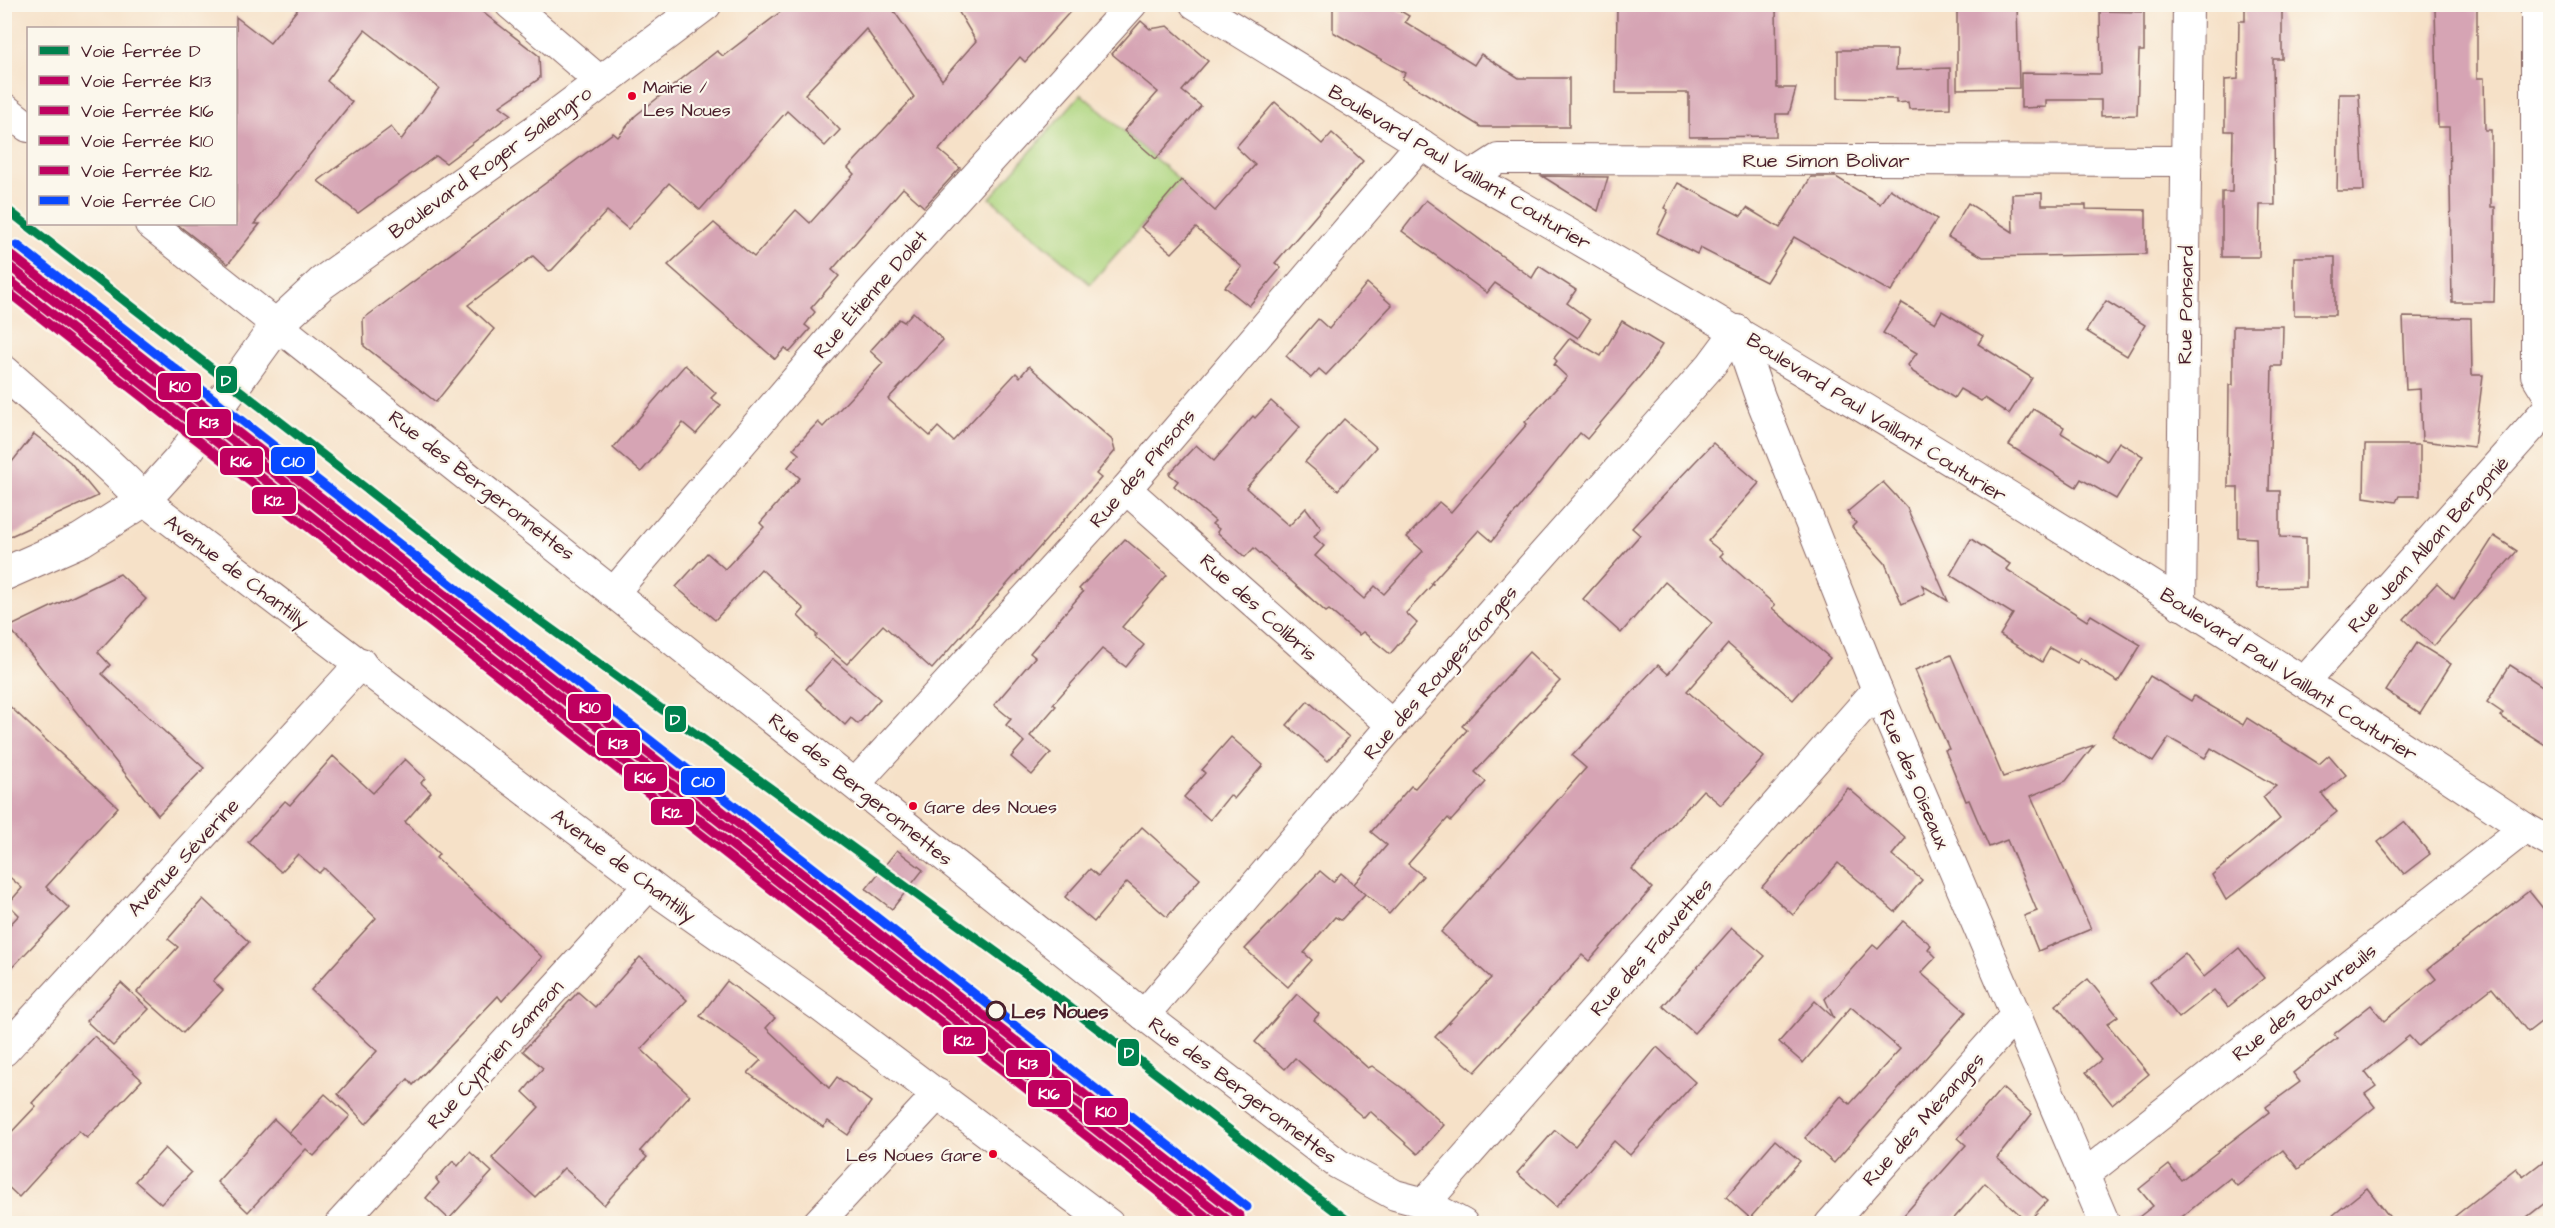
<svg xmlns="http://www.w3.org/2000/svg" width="2555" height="1228" viewBox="0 0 2555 1228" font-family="'Architects Daughter',sans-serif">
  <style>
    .green { fill: #afd681; stroke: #7c7a56; stroke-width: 1.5 }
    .building { fill: #d6a4b4 }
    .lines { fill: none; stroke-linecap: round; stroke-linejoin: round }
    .minor-casing { stroke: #866362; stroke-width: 32 }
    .tertiary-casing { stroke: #866362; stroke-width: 35 }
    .minor { stroke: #fff; stroke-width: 30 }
    .tertiary { stroke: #fff; stroke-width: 33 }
    .rail-1-casing { stroke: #fbf7ec; stroke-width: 14 }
    .rail-2-casing { stroke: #fbf7ec; stroke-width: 14 }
    .rail-3-casing { stroke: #fbf7ec; stroke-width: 14 }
    .rail-4-casing { stroke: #fbf7ec; stroke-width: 14 }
    .rail-5-casing { stroke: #fbf7ec; stroke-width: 14 }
    .rail-6-casing { stroke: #fbf7ec; stroke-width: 14 }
    .rail-1 { stroke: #00824e; stroke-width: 9 }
    .rail-2 { stroke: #bf005f; stroke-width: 9 }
    .rail-3 { stroke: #bf005f; stroke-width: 9 }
    .rail-4 { stroke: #bf005f; stroke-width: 9 }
    .rail-5 { stroke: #bf005f; stroke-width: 9 }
    .rail-6 { stroke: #0749ff; stroke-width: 9 }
    .bus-dot { fill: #e4002b; stroke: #fbf7ec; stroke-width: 2 }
    .stop-dot { fill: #fbf7ec; stroke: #4a1f2b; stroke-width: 3 }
    .labels { text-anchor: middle; stroke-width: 4.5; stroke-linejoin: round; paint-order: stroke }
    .bus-label { font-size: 18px; fill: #4a1f2b; stroke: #fbf7ec; text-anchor: start }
    .street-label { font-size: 20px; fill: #4a1f2b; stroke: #fbf7ec }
    .stop-label { font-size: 20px; font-weight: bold; fill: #4a1f2b; stroke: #fbf7ec; text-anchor: start }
    .line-badge { stroke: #fbf7ec; stroke-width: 2 }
    .badge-label { font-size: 16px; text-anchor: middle; font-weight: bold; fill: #fff }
  </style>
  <rect width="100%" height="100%" fill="#fbf7ec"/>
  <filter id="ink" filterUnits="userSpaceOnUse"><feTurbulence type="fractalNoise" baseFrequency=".0167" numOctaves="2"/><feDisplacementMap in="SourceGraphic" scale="12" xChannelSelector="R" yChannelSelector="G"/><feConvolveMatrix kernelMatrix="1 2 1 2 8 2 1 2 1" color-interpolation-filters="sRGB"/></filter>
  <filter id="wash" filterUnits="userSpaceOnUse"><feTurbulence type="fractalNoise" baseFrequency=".008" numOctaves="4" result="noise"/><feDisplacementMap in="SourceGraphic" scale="24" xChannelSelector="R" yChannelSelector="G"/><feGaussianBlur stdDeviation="1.35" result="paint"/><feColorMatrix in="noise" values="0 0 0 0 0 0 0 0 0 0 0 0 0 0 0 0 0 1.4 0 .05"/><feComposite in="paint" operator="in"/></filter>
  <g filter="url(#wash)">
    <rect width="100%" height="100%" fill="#f6e1c8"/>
    <polygon class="green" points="1081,94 1181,181 1090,284 990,198"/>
    <g id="blocks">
      <g class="building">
        <polygon points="302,4 472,4 539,56 540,78 500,106 511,114 446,163 436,156 358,213 318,181 391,127 401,140 439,88 365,30 327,81 352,102 254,224 260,224 228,264 177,224 236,224 236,17 270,43"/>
        <polygon points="791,4 889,4 942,80 976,41 954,4 1077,4 1025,62 1020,57 939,150 960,168 924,207 903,188 832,270 839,276 811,308 815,312 805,325 810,329 790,352 785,348 775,359 668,265 714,223 754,257 796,210 810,223 854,174 848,168 914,97 866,29 805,94 840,130 825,146 787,111 700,210 669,183 628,229 607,211 552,270 549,271 533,256 468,305 494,329 436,402 364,346 363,319 613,133 618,137 635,116 717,51 723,56"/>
        <polygon points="1333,4 1389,4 1409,16 1405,22 1474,65 1481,54 1519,78 1569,78 1569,127 1481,127 1402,79 1405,73 1333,32"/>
        <polygon points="1617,4 1776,4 1777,88 1796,88 1789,114 1776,114 1776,136 1689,137 1689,93 1616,93"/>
        <polygon points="1957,4 2017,4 2019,88 1957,89"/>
        <polygon points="2245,4 2282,4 2282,59 2273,59 2275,205 2260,205 2259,257 2222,257 2222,192 2232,192 2233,131 2225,131 2225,80 2238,79 2239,21 2245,21"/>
        <polygon points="2477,8 2477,78 2484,78 2485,130 2491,130 2491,207 2495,207 2495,253 2494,302 2452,302 2449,127 2438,127 2435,9"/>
        <polygon points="2100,11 2144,12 2144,51 2139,51 2137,115 2101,116 2101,100 2046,100 2046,107 2021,108 2021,73 2101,74"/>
        <polygon points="1141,21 1150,29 1168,26 1208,61 1182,91 1201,106 1156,159 1124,131 1158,92 1112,54"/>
        <polygon points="1838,50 1897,50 1896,70 1950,68 1950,108 1909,109 1908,102 1896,103 1896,99 1838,98"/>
        <polygon points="2339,94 2359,94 2364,191 2337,191"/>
        <polygon points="1275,102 1322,144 1332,133 1363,161 1275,263 1281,268 1249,306 1225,287 1242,267 1196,228 1172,253 1141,227 1181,180 1215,211 1255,165 1236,147"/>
        <polygon points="1542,176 1608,177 1598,211"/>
        <polygon points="1811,177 1836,177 1880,204 1890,189 1937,219 1891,292 1794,237 1766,282 1700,248 1697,254 1657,233 1668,210 1664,208 1678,183 1741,216 1747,208 1780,228"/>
        <polygon points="2042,193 2042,205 2086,205 2086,209 2146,210 2146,254 1983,257 1948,237 1968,203 2013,232 2012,194"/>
        <polygon points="1426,200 1532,278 1539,266 1576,290 1567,303 1590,320 1578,338 1495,283 1487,293 1402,231"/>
        <rect x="2294" y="257" width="41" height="58"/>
        <polygon points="1367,283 1392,305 1326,375 1319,369 1311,378 1286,356 1318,319 1329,329"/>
        <polygon points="2106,301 2145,325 2127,356 2086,331"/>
        <polygon points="1902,303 1935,323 1942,311 1983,336 1978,344 2032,378 2009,414 1984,398 1981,401 1960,389 1954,398 1913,372 1908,365 1917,353 1883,333"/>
        <polygon points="913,312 943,340 888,399 930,436 938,427 953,441 1016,373 1020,377 1029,366 1112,440 1115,451 1096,474 1101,478 932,669 883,625 847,664 815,637 817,635 798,616 804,609 761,569 715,620 676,587 707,553 725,569 764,527 760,523 800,478 788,467 799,454 793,449 818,422 823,427 883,363 870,351 899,319 904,322"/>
        <polygon points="2403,317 2471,318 2472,375 2483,375 2474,447 2422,441 2420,389 2406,390"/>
        <polygon points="1622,321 1662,345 1647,368 1587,439 1580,433 1492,541 1479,530 1431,583 1433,584 1406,613 1417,623 1390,654 1363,632 1359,635 1329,610 1326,612 1254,548 1245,557 1217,532 1219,529 1212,524 1215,521 1174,486 1178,481 1169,474 1196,445 1214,461 1253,416 1255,418 1271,401 1300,427 1246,488 1289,526 1306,508 1321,528 1314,537 1324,546 1315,556 1364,599 1375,586 1384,594 1423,551 1407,537 1439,502 1451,512 1527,424 1525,422 1567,377 1554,365 1557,361 1554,358 1570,338 1601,356"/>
        <polygon points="2233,326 2283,326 2282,366 2272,366 2269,491 2280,491 2280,537 2306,538 2306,587 2257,588 2256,538 2238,537 2238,487 2228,487 2229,385 2233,385"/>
        <polygon points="685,365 716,393 711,398 721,405 696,434 683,423 641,472 613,448"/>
        <polygon points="2033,409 2064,427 2061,433 2107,461 2119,442 2143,456 2116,499 2081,479 2076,487 2009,445"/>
        <polygon points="1344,419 1376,447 1338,490 1305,462"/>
        <polygon points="34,434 70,462 98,496 4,539 4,472"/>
        <polygon points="1713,443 1759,483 1708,541 1723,553 1720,556 1775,605 1772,608 1830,658 1793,700 1728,644 1687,691 1764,757 1721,805 1703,790 1632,869 1652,888 1589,961 1582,955 1475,1072 1435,1037 1491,978 1441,932 1586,768 1572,756 1658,665 1668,674 1712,623 1665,582 1621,633 1583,599 1640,535 1632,528"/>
        <polygon points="2365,445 2420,445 2420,496 2399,496 2396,502 2364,497"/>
        <polygon points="1883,482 1907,508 1948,601 1922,585 1925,593 1902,604 1885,563 1852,527 1856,523 1847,512"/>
        <polygon points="2494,536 2517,551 2434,646 2404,619 2437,583 2454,599"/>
        <polygon points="1125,539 1167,575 1122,627 1144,645 1126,667 1102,649 1053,704 1056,706 1030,736 1051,753 1032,775 1011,757 1024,742 1006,725 1011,719 994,705 1035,657 1030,653 1083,592 1079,589"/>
        <polygon points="1971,539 2010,564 2006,569 2087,621 2091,615 2141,645 2118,682 2080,658 2077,663 2050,648 2042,662 2000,635 2013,614 1950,575"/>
        <polygon points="120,574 146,599 98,652 110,665 102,674 204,768 158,815 9,627"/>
        <polygon points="2417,643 2451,664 2420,713 2386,691"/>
        <polygon points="1529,652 1560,681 1475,772 1486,782 1451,821 1448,818 1408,864 1423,876 1389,914 1354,884 1387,845 1371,832 1411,786 1415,788 1467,730 1462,726"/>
        <polygon points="1951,655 2003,777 2094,745 2066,781 2031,796 2091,929 2038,951 2024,916 2037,911 2007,840 1989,847 1969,800 1966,801 1945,750 1949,749 1915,670"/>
        <polygon points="833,659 880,699 858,724 851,718 845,725 806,689"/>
        <polygon points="2510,665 2550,691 2550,748 2500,716 2503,713 2487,702"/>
        <polygon points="2150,676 2191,701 2194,696 2243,725 2247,718 2319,764 2329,755 2346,775 2322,794 2337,812 2226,900 2212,875 2280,819 2263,797 2276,786 2211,748 2205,758 2169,738 2153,762 2112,736"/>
        <polygon points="4,701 118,807 46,887 69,908 4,976 4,931 19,915 8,904 22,888 4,872"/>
        <polygon points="1308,701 1349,737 1328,761 1287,725"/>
        <polygon points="1231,737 1263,765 1234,799 1230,795 1210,820 1184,797 1205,773 1202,770"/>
        <polygon points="333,756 373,793 405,759 425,778 421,783 431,792 405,822 439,854 436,858 542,957 502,1001 498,996 413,1085 408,1079 366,1124 338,1094 377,1051 311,990 376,918 324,868 319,873 298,854 281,872 248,842 285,801 290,805"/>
        <polygon points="1848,788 1906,838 1892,855 1922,880 1895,912 1838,863 1793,915 1762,887"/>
        <polygon points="2404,822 2430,854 2404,874 2378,842"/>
        <polygon points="1142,827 1200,879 1167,917 1127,882 1094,922 1065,897 1090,869 1098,876"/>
        <polygon points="897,850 923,870 892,909 866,889"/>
        <polygon points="1320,871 1333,882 1341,873 1365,894 1341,920 1335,917 1304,953 1312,960 1288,987 1245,949"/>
        <polygon points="2529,891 2550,917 2550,1015 2528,1032 2492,988 2418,1046 2409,1036 2365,1072 2376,1086 2365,1094 2375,1107 2298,1169 2283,1150 2237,1186 2230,1178 2173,1224 2130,1224 2153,1206 2139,1189 2169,1165 2181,1180 2269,1112 2266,1107 2300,1082 2293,1073 2337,1038 2334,1034 2371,1005 2384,1021 2436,979 2428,969"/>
        <polygon points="203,899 249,942 213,981 223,990 183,1033 137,992 178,947 168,939"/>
        <polygon points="1903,921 1931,945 1928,949 1936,957 1921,973 1966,1012 1834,1163 1805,1138 1841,1096 1850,1104 1900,1049 1851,1007 1803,1063 1779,1042 1815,1001 1834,1018 1825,999 1873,945 1878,949"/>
        <polygon points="1732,928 1765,956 1694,1033 1663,1006"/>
        <polygon points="2239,948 2264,978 2228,1007 2214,990 2179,1018 2150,982 2185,953 2204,977"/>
        <polygon points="640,957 687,1000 641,1049 690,1095 640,1151 647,1157 604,1205 564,1168 535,1197 492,1158 539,1107 523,1092 543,1068 523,1051 578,992 595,1007"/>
        <polygon points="2088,979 2118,1016 2107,1024 2149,1074 2112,1104 2086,1072 2101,1060 2056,1005"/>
        <polygon points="727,981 775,1018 766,1028 829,1088 837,1077 871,1102 848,1135 828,1121 823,1127 748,1073 761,1060 700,1016"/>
        <polygon points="121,983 149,1009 113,1046 86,1021"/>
        <polygon points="1297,994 1319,1014 1314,1020 1368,1068 1372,1066 1405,1090 1444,1125 1418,1154 1370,1111 1364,1118 1295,1058 1285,1069 1255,1042"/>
        <polygon points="94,1036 142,1080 87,1138 79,1131 19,1197 4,1183 4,1140 36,1106 32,1103"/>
        <polygon points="1657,1047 1695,1082 1630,1155 1614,1141 1556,1207 1517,1173 1555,1130 1575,1146"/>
        <polygon points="2002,1088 2032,1114 1997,1158 2047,1201 2028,1222 1985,1183 1949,1224 1896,1224 1966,1145 1958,1138"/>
        <polygon points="325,1094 350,1116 314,1156 306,1149 248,1212 217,1182 274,1119 302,1145 289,1133"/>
        <polygon points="1775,1140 1800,1161 1750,1218 1726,1197"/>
        <polygon points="165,1148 191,1173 161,1204 135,1181"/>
        <polygon points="470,1152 492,1172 449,1219 426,1198 439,1183 436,1179 453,1161 458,1166"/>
        <polygon points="2550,1156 2550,1199 2518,1224 2445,1224 2516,1168 2523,1177"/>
        <polygon points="2367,1188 2395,1224 2322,1224"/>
      </g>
    </g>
  </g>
  <g filter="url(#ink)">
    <use href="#blocks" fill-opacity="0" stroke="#866362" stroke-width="1.5"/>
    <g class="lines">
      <g class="minor-casing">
        <g id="minor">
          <polyline points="510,4 601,82"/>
          <path d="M1195 4 1421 144 1470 177C1829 382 2182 597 2525 828L2550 842"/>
          <polyline points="2536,4 2536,375 2550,398"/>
          <polyline points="4,108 28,127"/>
          <polyline points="1470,177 1498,159 2187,161"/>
          <polyline points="150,224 1144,1015 1338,1164 1395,1195 1425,1203 1463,1224"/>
          <polyline points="1737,330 1760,397 1877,690 2105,1224"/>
          <polyline points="1126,489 1392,725"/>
          <polyline points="144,500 665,897 821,1007 1109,1224"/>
          <polyline points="615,591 870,293 1132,4"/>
          <polyline points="2181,605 2188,4"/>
          <polyline points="2305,681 2550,406"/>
          <polyline points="855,784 1126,489 1421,144"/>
          <polyline points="1144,1015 1392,725 1711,365 1737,330"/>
          <polyline points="4,1051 361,663"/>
          <polyline points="2084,1175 2525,828"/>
          <polyline points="1425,1203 1877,690"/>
          <polyline points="340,1224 649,885"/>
          <polyline points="817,1224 938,1094"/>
          <polyline points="1830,1224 2016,1015"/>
        </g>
      </g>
      <g class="tertiary-casing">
        <g id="tertiary">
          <path d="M4 372C51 414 101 455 144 500"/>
          <polyline points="4,574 81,540 144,500 180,460 278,324 322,283 543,126 705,4"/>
        </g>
      </g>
      <use href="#minor" class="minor"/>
      <use href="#tertiary" class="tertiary"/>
      <g class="rail-1-casing">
        <polyline id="rail-1" points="4,207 481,578 1029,976 1352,1224"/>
      </g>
      <g class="rail-2-casing">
        <polyline id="rail-2" points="4,262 1233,1224"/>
      </g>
      <g class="rail-3-casing">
        <polyline id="rail-3" points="4,276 1216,1224"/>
      </g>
      <g class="rail-4-casing">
        <polyline id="rail-4" points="10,254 1240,1216"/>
      </g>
      <g class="rail-5-casing">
        <polyline id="rail-5" points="4,289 1199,1224"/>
      </g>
      <g class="rail-6-casing">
        <polyline id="rail-6" points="17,245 1247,1207"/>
      </g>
      <use href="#rail-1" class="rail-1"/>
      <use href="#rail-2" class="rail-2"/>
      <use href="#rail-3" class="rail-3"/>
      <use href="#rail-4" class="rail-4"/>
      <use href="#rail-5" class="rail-5"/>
      <use href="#rail-6" class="rail-6"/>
    </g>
  </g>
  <g class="bus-dot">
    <circle cx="632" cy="96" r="5"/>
    <circle cx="913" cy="806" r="5"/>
    <circle cx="993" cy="1154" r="5"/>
  </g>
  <circle class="stop-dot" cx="996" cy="1011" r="9"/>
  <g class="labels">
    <g class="bus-label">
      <text x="643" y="93">Mairie /<tspan x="643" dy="23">Les Noues</tspan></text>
      <text x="924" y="813">Gare des Noues</text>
      <text x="982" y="1161" text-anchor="end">Les Noues Gare</text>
    </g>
    <g class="street-label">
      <text x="1826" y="167">Rue Simon Bolivar</text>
      <text transform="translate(490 162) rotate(-36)" y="7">Boulevard Roger Salengro</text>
      <text transform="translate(1460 167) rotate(31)" y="7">Boulevard Paul Vaillant Couturier</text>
      <text transform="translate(870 294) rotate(-49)" y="7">Rue Étienne Dolet</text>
      <text transform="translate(2185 305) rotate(-89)" y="7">Rue Ponsard</text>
      <text transform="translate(1877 417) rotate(32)" y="7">Boulevard Paul Vaillant Couturier</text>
      <text transform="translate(1142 468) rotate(-49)" y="7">Rue des Pinsons</text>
      <text transform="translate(482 485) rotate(38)" y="7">Rue des Bergeronnettes</text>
      <text transform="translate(2428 544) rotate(-48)" y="7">Rue Jean Alban Bergonié</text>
      <text transform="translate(237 571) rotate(37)" y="7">Avenue de Chantilly</text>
      <text transform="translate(1259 607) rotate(42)" y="7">Rue des Colibris</text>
      <text transform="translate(1440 672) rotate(-49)" y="7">Rue des Rouges-Gorges</text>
      <text transform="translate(2289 674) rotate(33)" y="7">Boulevard Paul Vaillant Couturier</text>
      <text transform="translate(1915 779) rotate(67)" y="7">Rue des Oiseaux</text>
      <text transform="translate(861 789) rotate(39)" y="7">Rue des Bergeronnettes</text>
      <text transform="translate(183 857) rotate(-47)" y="7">Avenue Séverine</text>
      <text transform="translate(624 865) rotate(37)" y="7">Avenue de Chantilly</text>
      <text transform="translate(1651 947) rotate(-49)" y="7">Rue des Fauvettes</text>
      <text transform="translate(2304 1002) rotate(-38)" y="7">Rue des Bouvreuils</text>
      <text transform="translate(495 1054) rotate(-48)" y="7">Rue Cyprien Samson</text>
      <text transform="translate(1243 1090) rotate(37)" y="7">Rue des Bergeronnettes</text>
      <text transform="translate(1923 1119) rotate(-48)" y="7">Rue des Mésanges</text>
    </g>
    <g class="stop-label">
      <text x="1011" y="1018">Les Noues</text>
    </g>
  </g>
  <g class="line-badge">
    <rect x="215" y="365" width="23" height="29" rx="6" fill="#00824e"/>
    <rect x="157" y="372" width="45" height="29" rx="6" fill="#bf005f"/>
    <rect x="186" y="408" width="46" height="29" rx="6" fill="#bf005f"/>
    <rect x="270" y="446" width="46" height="29" rx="6" fill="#0749ff"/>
    <rect x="219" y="447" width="45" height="29" rx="6" fill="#bf005f"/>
    <rect x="251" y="486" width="46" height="29" rx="6" fill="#bf005f"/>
    <rect x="567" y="693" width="45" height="29" rx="6" fill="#bf005f"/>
    <rect x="664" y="705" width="23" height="28" rx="6" fill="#00824e"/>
    <rect x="596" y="729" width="45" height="28" rx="6" fill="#bf005f"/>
    <rect x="623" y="763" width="45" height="29" rx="6" fill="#bf005f"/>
    <rect x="680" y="767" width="46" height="29" rx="6" fill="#0749ff"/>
    <rect x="650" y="798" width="45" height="28" rx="6" fill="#bf005f"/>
    <rect x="942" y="1026" width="45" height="29" rx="6" fill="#bf005f"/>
    <rect x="1117" y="1038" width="23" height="29" rx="6" fill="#00824e"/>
    <rect x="1005" y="1049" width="46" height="29" rx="6" fill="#bf005f"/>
    <rect x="1027" y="1079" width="45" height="29" rx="6" fill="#bf005f"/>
    <rect x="1083" y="1097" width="46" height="29" rx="6" fill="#bf005f"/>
  </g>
  <g class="badge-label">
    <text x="226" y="386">D</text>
    <text x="180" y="392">K10</text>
    <text x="209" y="428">K13</text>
    <text x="293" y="467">C10</text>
    <text x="241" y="467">K16</text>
    <text x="274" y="506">K12</text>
    <text x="590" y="713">K10</text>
    <text x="675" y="725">D</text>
    <text x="618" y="749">K13</text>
    <text x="645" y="783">K16</text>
    <text x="703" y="787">C10</text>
    <text x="672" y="818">K12</text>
    <text x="964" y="1046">K12</text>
    <text x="1129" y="1058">D</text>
    <text x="1028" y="1069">K13</text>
    <text x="1049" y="1099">K16</text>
    <text x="1106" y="1117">K10</text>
  </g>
  <rect width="2555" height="1228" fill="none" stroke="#fbf7ec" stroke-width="24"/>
  <rect x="27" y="27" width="210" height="198" fill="#fbf7ec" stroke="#b4a19f" stroke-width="1.5"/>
  <rect x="39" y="46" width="30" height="9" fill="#00824e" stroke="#b4a19f" stroke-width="1.5"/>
  <text x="81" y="57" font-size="18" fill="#4a1f2b">Voie ferrée D</text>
  <rect x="39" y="76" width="30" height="9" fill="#bf005f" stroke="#b4a19f" stroke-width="1.5"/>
  <text x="81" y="87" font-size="18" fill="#4a1f2b">Voie ferrée K13</text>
  <rect x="39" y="106" width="30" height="9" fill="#bf005f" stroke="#b4a19f" stroke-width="1.5"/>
  <text x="81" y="117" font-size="18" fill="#4a1f2b">Voie ferrée K16</text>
  <rect x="39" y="136" width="30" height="9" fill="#bf005f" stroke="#b4a19f" stroke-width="1.5"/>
  <text x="81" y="147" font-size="18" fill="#4a1f2b">Voie ferrée K10</text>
  <rect x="39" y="166" width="30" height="9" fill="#bf005f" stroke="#b4a19f" stroke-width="1.5"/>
  <text x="81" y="177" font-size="18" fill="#4a1f2b">Voie ferrée K12</text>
  <rect x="39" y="196" width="30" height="9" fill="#0749ff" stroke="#b4a19f" stroke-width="1.5"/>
  <text x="81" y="207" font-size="18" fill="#4a1f2b">Voie ferrée C10</text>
</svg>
